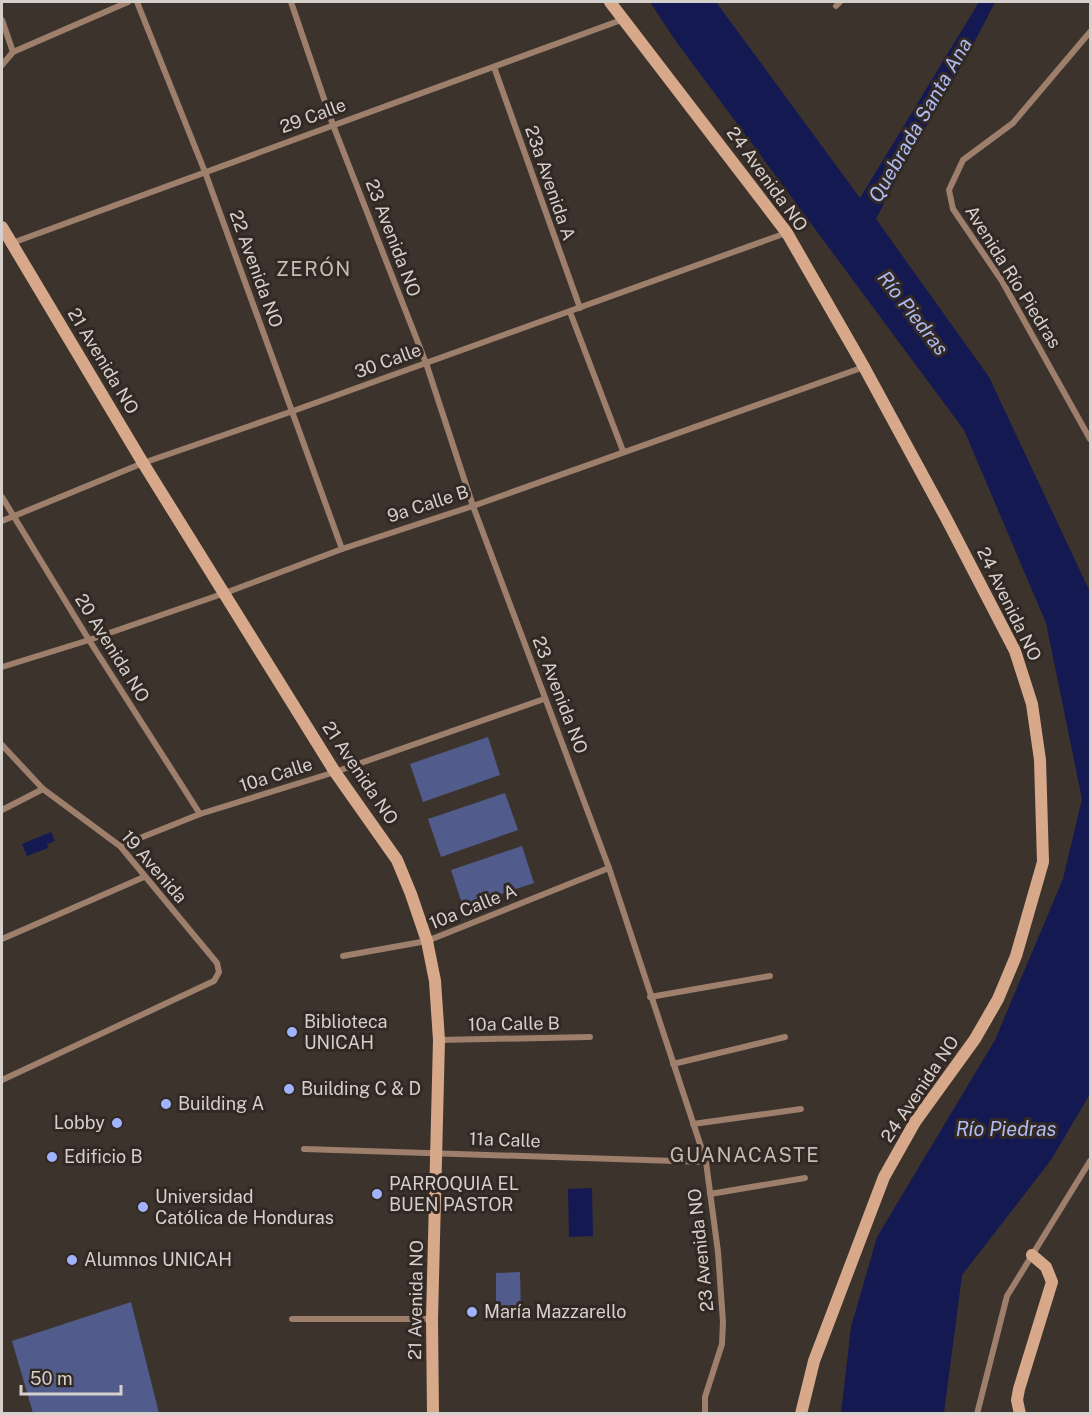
<svg xmlns="http://www.w3.org/2000/svg" width="1092" height="1415" viewBox="0 0 1092 1415" font-family="'Public Sans',sans-serif">
  <style>
    .green { fill: #515c8c }
    .water { fill: #151952 }
    .lines { fill: none; stroke-linecap: round; stroke-linejoin: round }
    .street { stroke: #9d7f6c; stroke-width: 6 }
    .secondary { stroke: #d8a88a; stroke-width: 12 }
    .poi-dot { fill: #a1b3fd; stroke: #322924; stroke-width: 2 }
    .labels { text-anchor: middle; stroke-width: 6; stroke-linejoin: round; paint-order: stroke }
    .street-label { font-size: 18px; fill: #d6d0cc; stroke: #322924 }
    .poi-label { font-size: 18px; fill: #d6d0cc; stroke: #322924; text-anchor: start }
    .water-label { font-size: 20px; font-style: italic; fill: #aebcf3; stroke: #322924 }
    .neighbourhood-label { font-size: 20px; letter-spacing: 1.5px; fill: #c7bbb4; stroke: #322924 }
  </style>
  <rect width="100%" height="100%" fill="#3c332d"/>
  <g class="green">
    <polygon points="488,737 500,775 423,802 410,764"/>
    <polygon points="505,793 518,830 441,857 428,819"/>
    <polygon points="522,846 534,883 463,907 451,870"/>
    <polygon points="520,1272 521,1317 496,1317 496,1273"/>
    <polygon points="131,1302 159,1413 33,1413 12,1341"/>
  </g>
  <g class="water">
    <path d="M650 2H716L860 198 979 2H995C959 76 912 145 876 219L989 377 1090 592V1094L1051 1160 962 1275 944 1413H841L851 1327 877 1237 995 1040 1063 879 1082 799 1046 623 964 430 675 40Z"/>
    <polygon points="51,832 55,841 47,844 48,848 27,856 22,844"/>
    <polygon points="592,1188 593,1236 569,1237 568,1189"/>
  </g>
  <g class="lines">
    <g class="street">
      <polyline points="137,2 205,172 342,549"/>
      <polyline points="291,2 333,125 426,363 473,506 609,868 706,1162 718,1252 723,1322 722,1344 705,1397 705,1414"/>
      <polyline points="836,6 840,2"/>
      <polyline points="2,20 13,52"/>
      <polyline points="1090,32 1013,123 963,160 949,190 953,209 1002,281 1090,439"/>
      <polyline points="2,65 13,52 128,2"/>
      <polyline points="494,67 580,308"/>
      <polyline points="12,243 624,19"/>
      <polyline points="570,312 623,451"/>
      <polyline points="2,497 89,640 200,814"/>
      <polyline points="2,521 143,463 293,411 786,233"/>
      <polyline points="2,667 89,640 225,593 342,549 473,506 864,367"/>
      <polyline points="2,745 43,789 120,846 217,963 219,972 214,981 2,1080"/>
      <polyline points="2,810 43,789"/>
      <polyline points="120,846 200,814 335,772 544,699"/>
      <polyline points="2,939 144,877"/>
      <polyline points="343,956 427,941 609,868"/>
      <polyline points="650,997 770,976"/>
      <polyline points="439,1040 590,1037"/>
      <polyline points="673,1064 785,1037"/>
      <polyline points="693,1124 801,1109"/>
      <polyline points="304,1149 706,1162"/>
      <polyline points="710,1194 805,1178"/>
      <polyline points="292,1319 432,1319"/>
      <polyline points="977,1414 1007,1296 1090,1161"/>
    </g>
    <g class="secondary">
      <polyline points="610,2 787,233 864,367 946,518 1015,651 1032,704 1040,760 1043,862 1016,956 998,999 975,1039 915,1122 884,1177 814,1361 801,1414"/>
      <polyline points="2,227 143,463 335,772 397,860 411,894 427,941 435,981 439,1040 432,1319 433,1414"/>
      <polyline points="1020,1414 1017,1400 1019,1389 1052,1282 1046,1267 1032,1255"/>
    </g>
  </g>
  <g class="poi-dot">
    <circle cx="292" cy="1032" r="6"/>
    <circle cx="289" cy="1089" r="6"/>
    <circle cx="166" cy="1104" r="6"/>
    <circle cx="117" cy="1123" r="6"/>
    <circle cx="52" cy="1157" r="6"/>
    <circle cx="377" cy="1194" r="6"/>
    <circle cx="143" cy="1207" r="6"/>
    <circle cx="72" cy="1260" r="6"/>
    <circle cx="472" cy="1312" r="6"/>
  </g>
  <g class="labels">
    <g class="street-label">
      <text transform="translate(313 116) rotate(-20)" y="6">29 Calle</text>
      <text transform="translate(767 179) rotate(54)" y="6">24 Avenida NO</text>
      <text transform="translate(550 183) rotate(71)" y="6">23a Avenida A</text>
      <text transform="translate(393 238) rotate(69)" y="6">23 Avenida NO</text>
      <text transform="translate(256 269) rotate(70)" y="6">22 Avenida NO</text>
      <text transform="translate(1013 277) rotate(58)" y="6">Avenida Río Piedras</text>
      <text transform="translate(103 361) rotate(59)" y="6">21 Avenida NO</text>
      <text transform="translate(388 361) rotate(-20)" y="6">30 Calle</text>
      <text transform="translate(428 504) rotate(-18)" y="6">9a Calle B</text>
      <text transform="translate(1009 604) rotate(64)" y="6">24 Avenida NO</text>
      <text transform="translate(112 648) rotate(58)" y="6">20 Avenida NO</text>
      <text transform="translate(560 695) rotate(69)" y="6">23 Avenida NO</text>
      <text transform="translate(360 773) rotate(56)" y="6">21 Avenida NO</text>
      <text transform="translate(276 775) rotate(-18)" y="6">10a Calle</text>
      <text transform="translate(154 867) rotate(49)" y="6">19 Avenida</text>
      <text transform="translate(473 907) rotate(-22)" y="6">10a Calle A</text>
      <text transform="translate(514 1024) rotate(-1)" y="6">10a Calle B</text>
      <text transform="translate(920 1089) rotate(-56)" y="6">24 Avenida NO</text>
      <text transform="translate(505 1140) rotate(2)" y="6">11a Calle</text>
      <text transform="translate(701 1250) rotate(-96)" y="6">23 Avenida NO</text>
      <text transform="translate(416 1300) rotate(-89)" y="6">21 Avenida NO</text>
    </g>
    <g class="poi-label">
      <text x="304" y="1028">Biblioteca<tspan x="304" dy="21">UNICAH</tspan></text>
      <text x="301" y="1095">Building C &amp; D</text>
      <text x="178" y="1110">Building A</text>
      <text x="105" y="1129" text-anchor="end">Lobby</text>
      <text x="64" y="1163">Edificio B</text>
      <text x="389" y="1190">PARROQUIA EL<tspan x="389" dy="21">BUEN PASTOR</tspan></text>
      <text x="155" y="1203">Universidad<tspan x="155" dy="21">Católica de Honduras</tspan></text>
      <text x="84" y="1266">Alumnos UNICAH</text>
      <text x="484" y="1318">María Mazzarello</text>
    </g>
    <g class="water-label">
      <text transform="translate(920 120) rotate(-60)" y="7">Quebrada Santa Ana</text>
      <text transform="translate(913 313) rotate(52)" y="7">Río Piedras</text>
      <text x="1006" y="1136">Río Piedras</text>
    </g>
    <g class="neighbourhood-label">
      <text x="314" y="276">ZERÓN</text>
      <text x="745" y="1162">GUANACASTE</text>
    </g>
  </g>
  <rect width="1092" height="1415" fill="none" stroke="#d6d0cc" stroke-width="6"/>
  <path d="M21 1385v9h100v-9" fill="none" stroke="#d6d0cc" stroke-width="3"/>
  <text x="30" y="1385" font-size="18" fill="#d6d0cc" stroke="#322924" stroke-width="4.5" paint-order="stroke">50 m</text>
</svg>
